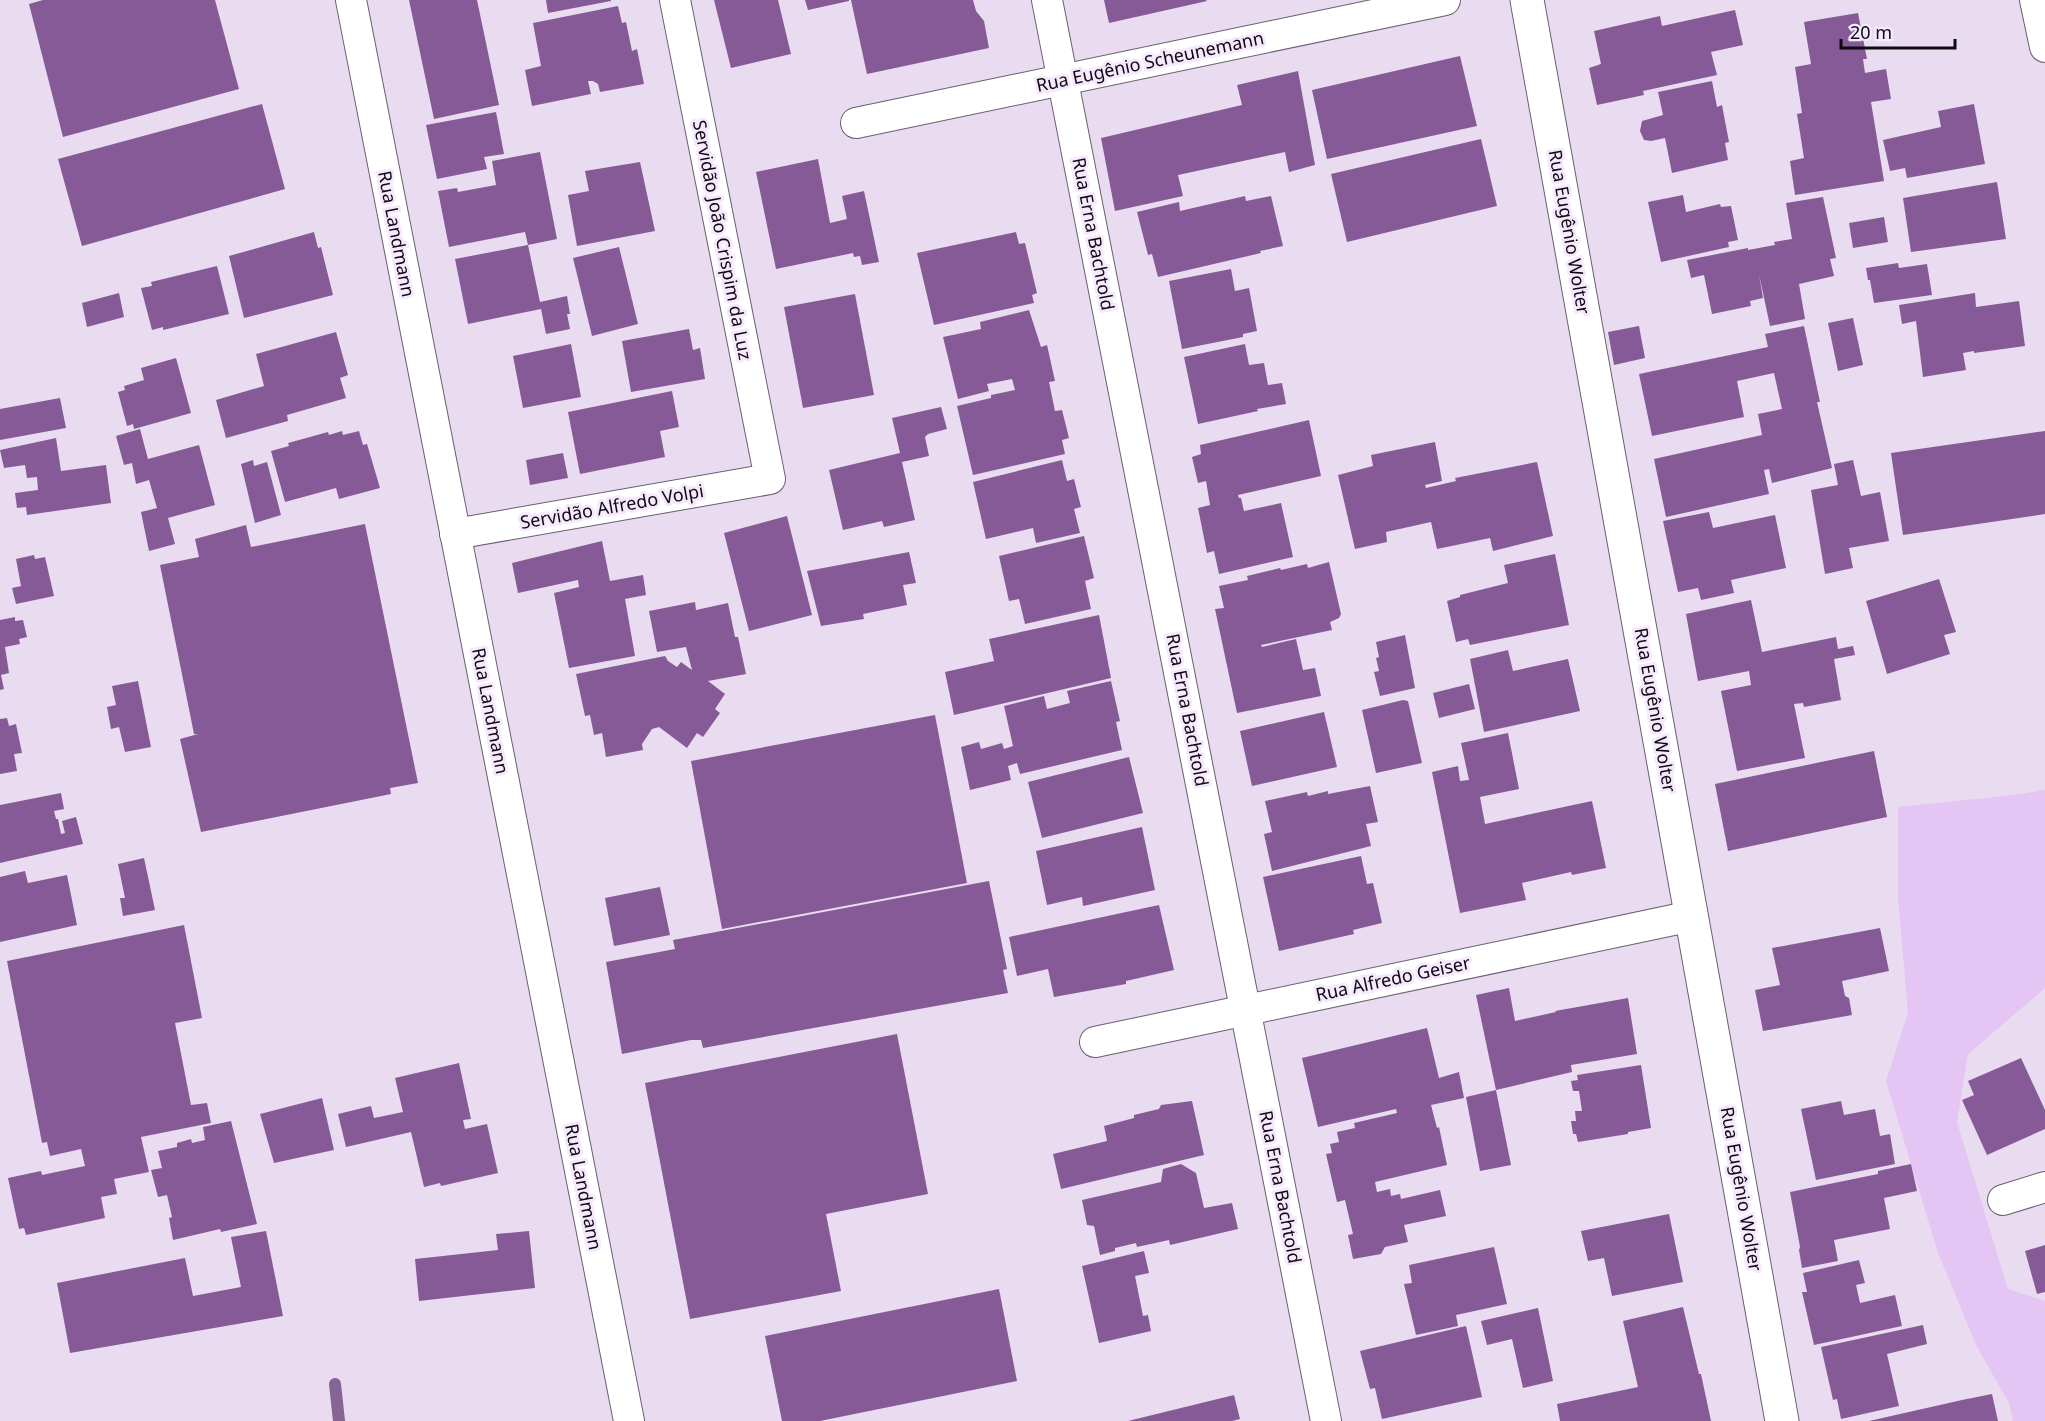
<svg xmlns="http://www.w3.org/2000/svg" width="2045" height="1421" viewBox="0 0 2045 1421" font-family="'Noto Sans',sans-serif">
  <style>
    .green { fill: #e5c5f3 }
    .lines { fill: none; stroke-linecap: round; stroke-linejoin: round }
    .stream { stroke: #866594; stroke-width: 12 }
    .building { fill: #865a97 }
    .street-casing { stroke: #6a5e6f; stroke-width: 32 }
    .secondary-casing { stroke: #6a5e6f; stroke-width: 35 }
    .street { stroke: #fff; stroke-width: 30 }
    .secondary { stroke: #fff; stroke-width: 33 }
    .labels { text-anchor: middle; stroke-width: 6; stroke-linejoin: round; paint-order: stroke }
    .street-label { font-size: 18px; fill: #0e0a10; stroke: #f7e9fd }
  </style>
  <rect width="100%" height="100%" fill="#eadcf0"/>
  <polygon class="green" points="2045,790 2045,988 1968,1054 1957,1122 2008,1289 2045,1301 2045,1421 2013,1421 2009,1403 1977,1347 1938,1253 1886,1081 1908,1013 1898,898 1898,807 2005,796"/>
  <g class="lines">
    <polyline class="stream" points="335,1384 339,1421"/>
  </g>
  <g class="building">
    <polygon points="43,0 215,0 239,89 63,137 29,4"/>
    <polygon points="409,0 477,0 499,105 434,119"/>
    <polygon points="546,0 611,0 611,1 548,13"/>
    <polygon points="714,0 778,0 791,54 731,68"/>
    <polygon points="805,0 849,0 849,1 808,10"/>
    <polygon points="851,0 973,0 976,11 984,21 989,48 867,74"/>
    <polygon points="1104,0 1206,0 1207,1 1109,23"/>
    <polygon points="618,6 622,23 626,22 632,51 637,49 644,84 600,92 598,84 593,81 588,81 591,94 532,106 525,70 541,66 533,23"/>
    <polygon points="1735,10 1743,45 1711,52 1717,75 1643,91 1644,95 1597,105 1589,68 1601,64 1594,31 1660,16 1662,26"/>
    <polygon points="1858,13 1867,59 1863,59 1865,73 1886,69 1891,99 1871,102 1884,181 1795,195 1790,161 1804,158 1797,114 1802,113 1795,67 1811,64 1804,22"/>
    <polygon points="1460,56 1477,126 1327,159 1312,90"/>
    <polygon points="1298,71 1315,165 1289,172 1285,152 1178,175 1183,196 1115,211 1101,138 1242,105 1237,85"/>
    <polygon points="1712,81 1717,107 1722,105 1729,142 1725,143 1728,160 1672,173 1665,138 1651,141 1644,140 1640,131 1642,121 1663,115 1658,92"/>
    <polygon points="262,104 285,189 82,246 58,159"/>
    <polygon points="1974,104 1985,164 1907,178 1905,168 1890,171 1883,140 1941,127 1938,111"/>
    <polygon points="496,112 504,154 484,157 487,169 437,179 426,125"/>
    <polygon points="1481,139 1497,206 1347,242 1331,174"/>
    <polygon points="540,152 557,239 528,245 525,232 449,247 438,191 457,188 458,192 496,185 492,161"/>
    <polygon points="818,159 830,223 847,219 842,196 864,191 879,262 862,265 860,256 854,257 853,253 776,269 756,172"/>
    <polygon points="640,162 655,231 577,246 568,195 589,191 585,171"/>
    <polygon points="1997,182 2006,239 1911,252 1903,198"/>
    <polygon points="1683,195 1686,212 1720,204 1721,207 1731,206 1738,240 1728,242 1729,247 1661,262 1648,202"/>
    <polygon points="1245,196 1246,201 1271,196 1283,246 1260,251 1261,253 1158,277 1152,254 1148,255 1137,212 1179,202 1180,211"/>
    <polygon points="1823,197 1836,258 1830,259 1834,276 1799,284 1805,319 1770,326 1759,274 1763,298 1750,301 1751,306 1712,314 1704,275 1691,278 1687,260 1748,248 1748,250 1775,245 1774,242 1792,239 1786,203"/>
    <polygon points="1884,217 1888,242 1853,248 1849,223"/>
    <polygon points="314,232 318,248 321,247 333,295 244,318 229,256"/>
    <polygon points="1016,232 1019,244 1025,243 1037,293 1032,295 1034,303 934,325 917,253"/>
    <polygon points="528,245 540,302 567,296 570,314 567,314 570,329 546,334 541,309 468,324 455,259"/>
    <polygon points="619,247 638,324 592,336 573,258"/>
    <polygon points="1898,263 1899,268 1927,264 1932,295 1874,303 1870,280 1868,280 1866,268"/>
    <polygon points="217,266 229,314 163,330 163,327 152,330 141,288 152,286 151,282"/>
    <polygon points="1231,269 1235,291 1249,288 1257,331 1243,334 1243,337 1182,349 1169,281"/>
    <polygon points="119,293 124,317 87,327 82,303"/>
    <polygon points="1975,293 1976,307 2019,301 2025,346 1974,353 1974,351 1963,353 1966,370 1923,377 1916,321 1902,324 1899,305"/>
    <polygon points="855,294 874,395 803,408 784,307"/>
    <polygon points="1029,310 1041,347 1047,345 1055,381 1049,382 1055,411 1062,410 1069,438 1062,440 1065,454 973,475 957,406 991,398 991,395 1015,390 1012,379 987,384 989,391 958,399 943,337 981,329 980,322"/>
    <polygon points="1853,318 1863,365 1838,371 1828,323"/>
    <polygon points="1639,326 1645,358 1614,365 1608,332"/>
    <polygon points="1804,326 1820,402 1817,402 1832,468 1772,483 1769,469 1764,470 1769,494 1666,517 1654,459 1762,435 1758,414 1782,409 1774,373 1737,381 1744,417 1652,436 1639,374 1768,347 1765,334"/>
    <polygon points="689,329 693,350 700,348 705,379 631,392 622,341"/>
    <polygon points="336,332 348,375 340,378 346,398 287,415 288,421 226,438 216,400 264,386 256,354"/>
    <polygon points="571,344 581,397 523,408 513,356"/>
    <polygon points="1245,344 1249,365 1264,363 1268,385 1282,383 1286,404 1257,409 1258,411 1198,424 1184,357"/>
    <polygon points="176,358 191,413 134,429 133,424 127,426 118,392 125,390 124,386 144,380 141,368"/>
    <polygon points="672,391 679,427 660,431 665,457 580,474 568,412"/>
    <polygon points="60,398 66,428 0,440 0,409"/>
    <polygon points="941,407 947,429 928,434 925,437 929,456 902,462 915,520 884,527 882,521 843,530 829,470 900,453 892,418"/>
    <polygon points="1309,420 1321,476 1238,495 1239,498 1241,498 1244,511 1281,503 1293,557 1219,574 1214,551 1207,553 1198,508 1210,505 1206,481 1198,483 1192,457 1201,454 1200,445"/>
    <polygon points="140,429 148,459 199,445 215,505 168,518 175,544 149,551 141,512 157,508 149,480 136,484 132,463 124,465 116,436"/>
    <polygon points="342,431 343,435 359,431 363,445 367,444 380,488 339,499 336,488 285,502 271,451 289,446 288,443 328,432 329,435"/>
    <polygon points="2045,431 2045,514 1903,535 1891,453"/>
    <polygon points="56,438 61,471 106,465 111,503 27,515 26,507 17,508 15,493 38,490 37,477 27,478 25,465 4,468 0,450"/>
    <polygon points="1435,442 1442,481 1425,485 1426,488 1456,481 1455,478 1537,462 1553,536 1493,551 1490,538 1437,549 1431,522 1386,532 1387,542 1355,549 1338,475 1373,466 1371,455"/>
    <polygon points="563,453 568,478 530,485 526,460"/>
    <polygon points="253,460 254,466 267,462 281,515 255,523 241,464"/>
    <polygon points="1062,460 1067,481 1074,479 1081,507 1074,509 1080,533 1036,543 1033,528 986,539 973,482"/>
    <polygon points="1853,460 1861,496 1880,492 1889,541 1849,548 1853,568 1825,574 1811,490 1838,485 1834,464"/>
    <polygon points="1709,512 1713,528 1775,515 1786,568 1731,580 1734,593 1701,600 1698,588 1678,592 1663,521"/>
    <polygon points="787,516 812,615 749,631 724,533"/>
    <polygon points="365,524 418,783 390,788 391,794 201,832 180,739 198,734 194,734 160,565 199,557 195,539 246,525 251,547"/>
    <polygon points="1084,536 1094,578 1085,581 1091,609 1025,624 1019,599 1009,601 999,556"/>
    <polygon points="602,541 610,581 643,575 646,595 625,599 635,656 569,668 554,593 579,587 578,580 518,593 512,563"/>
    <polygon points="909,552 916,583 903,585 907,605 863,614 864,619 821,626 807,571"/>
    <polygon points="1555,554 1569,625 1470,645 1468,639 1456,642 1447,601 1460,597 1460,595 1508,583 1504,565"/>
    <polygon points="34,555 35,559 45,557 54,596 16,604 12,588 21,586 16,559"/>
    <polygon points="1329,562 1341,614 1339,618 1330,622 1332,630 1261,645 1262,647 1296,639 1303,670 1315,668 1321,696 1237,713 1215,609 1224,608 1219,586 1248,580 1247,576 1280,568 1281,570 1307,564 1308,568"/>
    <polygon points="1939,579 1956,632 1944,635 1950,654 1887,674 1866,601"/>
    <polygon points="1751,600 1762,652 1836,637 1838,649 1853,646 1855,655 1834,659 1841,700 1804,707 1803,703 1794,704 1805,758 1737,771 1721,691 1751,685 1749,671 1698,681 1686,614"/>
    <polygon points="695,602 696,610 728,603 735,637 738,637 746,674 708,681 725,694 715,709 720,713 703,737 697,733 687,748 659,727 652,729 642,744 643,750 606,757 602,733 594,735 590,715 585,716 576,674 665,656 668,661 677,667 681,662 692,670 686,647 657,652 649,611"/>
    <polygon points="1099,615 1111,678 954,715 945,672 994,661 989,639"/>
    <polygon points="15,617 15,621 23,620 27,637 19,639 20,644 5,647 9,673 1,675 4,689 0,690 0,620"/>
    <polygon points="1405,635 1415,688 1380,696 1374,672 1379,671 1376,658 1379,657 1376,642"/>
    <polygon points="1508,650 1513,671 1568,659 1580,711 1484,732 1470,659"/>
    <polygon points="138,681 151,747 125,752 119,727 111,729 107,707 116,705 112,686"/>
    <polygon points="1111,681 1120,721 1116,722 1122,750 1020,774 1017,763 1008,766 1011,780 970,790 961,747 979,742 981,749 1002,743 1004,749 1013,746 1004,706 1044,696 1047,709 1070,703 1067,691"/>
    <polygon points="1469,684 1475,709 1439,718 1433,693"/>
    <polygon points="1403,700 1408,701 1422,763 1376,773 1362,710"/>
    <polygon points="1324,712 1337,767 1252,786 1240,731"/>
    <polygon points="935,715 967,883 722,929 691,761"/>
    <polygon points="7,718 9,726 16,724 22,753 14,754 17,771 0,774 0,719"/>
    <polygon points="1508,733 1519,789 1480,797 1485,824 1592,801 1606,868 1572,875 1571,872 1522,883 1526,900 1460,913 1432,772 1458,766 1460,781 1469,780 1461,743"/>
    <polygon points="1874,751 1887,817 1728,851 1715,784"/>
    <polygon points="1129,757 1143,813 1042,838 1028,782"/>
    <polygon points="1370,786 1378,822 1366,824 1371,846 1272,871 1264,834 1272,832 1265,801 1307,792 1308,796 1328,791 1328,794"/>
    <polygon points="61,793 64,809 54,811 56,819 58,819 61,834 65,833 62,821 76,817 83,844 0,863 0,805"/>
    <polygon points="1142,827 1155,890 1083,906 1082,897 1047,905 1036,851"/>
    <polygon points="1361,856 1367,884 1373,883 1382,923 1353,930 1354,934 1279,951 1263,877"/>
    <polygon points="144,858 155,910 123,916 120,898 125,898 118,864"/>
    <polygon points="25,871 28,883 67,875 77,925 0,942 0,877"/>
    <polygon points="989,881 1007,969 1003,970 1008,993 703,1048 701,1040 691,1040 622,1054 606,962 675,949 673,940"/>
    <polygon points="660,887 670,935 614,946 605,898"/>
    <polygon points="1159,905 1174,970 1126,981 1126,984 1054,997 1048,969 1017,976 1009,937"/>
    <polygon points="184,925 202,1018 175,1023 191,1105 207,1103 211,1123 141,1137 149,1172 114,1179 117,1194 101,1197 105,1218 26,1235 24,1228 19,1229 8,1178 41,1171 42,1175 85,1166 81,1149 50,1156 47,1142 42,1143 7,961"/>
    <polygon points="1880,928 1889,971 1842,981 1845,996 1849,998 1852,1015 1763,1031 1755,990 1780,985 1772,948"/>
    <polygon points="1509,988 1515,1021 1556,1012 1555,1011 1628,998 1637,1054 1571,1065 1572,1072 1496,1090 1511,1165 1480,1171 1466,1097 1496,1090 1476,995"/>
    <polygon points="1427,1028 1439,1078 1459,1072 1464,1098 1431,1105 1437,1128 1439,1127 1447,1165 1375,1182 1377,1192 1390,1189 1391,1196 1400,1194 1401,1199 1440,1190 1446,1216 1404,1225 1408,1242 1385,1247 1381,1254 1353,1259 1348,1235 1353,1234 1345,1200 1337,1202 1326,1154 1332,1153 1330,1144 1339,1142 1337,1132 1355,1128 1354,1123 1397,1113 1396,1109 1318,1127 1302,1058"/>
    <polygon points="897,1034 928,1194 826,1214 841,1291 690,1319 645,1083"/>
    <polygon points="2021,1058 2045,1110 2045,1129 1987,1155 1962,1100 1974,1095 1968,1081"/>
    <polygon points="459,1063 471,1119 463,1120 465,1129 487,1124 498,1173 441,1186 440,1183 424,1187 411,1132 346,1147 338,1114 371,1106 374,1118 403,1112 395,1078"/>
    <polygon points="1641,1065 1651,1128 1628,1132 1628,1134 1578,1142 1576,1134 1573,1134 1571,1121 1576,1121 1575,1111 1582,1111 1579,1091 1573,1091 1571,1081 1578,1080 1577,1075"/>
    <polygon points="322,1098 334,1150 274,1163 260,1114"/>
    <polygon points="1192,1101 1204,1155 1061,1189 1053,1154 1107,1141 1104,1126 1134,1118 1134,1115 1159,1109 1161,1105"/>
    <polygon points="1841,1101 1844,1115 1875,1109 1880,1136 1890,1134 1895,1164 1816,1180 1801,1109"/>
    <polygon points="231,1121 257,1224 221,1232 220,1229 173,1240 169,1218 172,1217 167,1195 158,1197 151,1170 162,1168 158,1151 177,1147 177,1143 191,1139 192,1143 205,1140 203,1127"/>
    <polygon points="1181,1164 1196,1173 1204,1208 1232,1203 1238,1229 1170,1245 1169,1240 1137,1247 1136,1243 1115,1248 1115,1251 1100,1255 1094,1226 1087,1225 1082,1200 1161,1182 1163,1169"/>
    <polygon points="1911,1164 1917,1191 1884,1198 1890,1229 1834,1240 1838,1261 1802,1268 1799,1250 1800,1247 1790,1192 1878,1174 1878,1171"/>
    <polygon points="1669,1214 1683,1282 1612,1296 1604,1258 1588,1261 1581,1231"/>
    <polygon points="266,1231 283,1316 70,1353 57,1283 185,1258 193,1296 241,1287 231,1237"/>
    <polygon points="529,1231 535,1288 419,1301 415,1259 498,1250 496,1234"/>
    <polygon points="2045,1245 2045,1292 2037,1294 2025,1251"/>
    <polygon points="1494,1247 1507,1304 1456,1315 1458,1326 1416,1335 1404,1284 1412,1283 1409,1265"/>
    <polygon points="1144,1251 1149,1273 1135,1276 1143,1316 1148,1315 1151,1331 1099,1343 1082,1266"/>
    <polygon points="1859,1260 1865,1283 1856,1285 1860,1303 1895,1295 1902,1326 1814,1345 1802,1292 1807,1292 1803,1273"/>
    <polygon points="999,1289 1017,1381 820,1421 782,1421 765,1336"/>
    <polygon points="1683,1307 1699,1374 1701,1374 1711,1421 1560,1421 1557,1404 1638,1387 1623,1321"/>
    <polygon points="1538,1308 1553,1381 1523,1388 1512,1339 1487,1345 1481,1321"/>
    <polygon points="1923,1325 1927,1344 1887,1354 1899,1406 1841,1419 1837,1399 1833,1400 1821,1347"/>
    <polygon points="1466,1326 1482,1397 1382,1419 1375,1388 1370,1389 1360,1351"/>
    <polygon points="1992,1394 1998,1421 1869,1421 1962,1400"/>
    <polygon points="1234,1395 1240,1419 1232,1421 1128,1421"/>
  </g>
  <g class="lines">
    <g class="street-casing">
      <g id="street">
        <polyline points="351,0 629,1421"/>
        <polyline points="1047,0 1326,1421"/>
        <polyline points="2035,0 2045,47"/>
        <polyline points="856,123 1445,0"/>
        <polyline points="455,534 770,479 675,0"/>
        <polyline points="1095,1042 1692,916"/>
        <polyline points="2003,1200 2045,1187"/>
      </g>
    </g>
    <g class="secondary-casing">
      <polyline id="secondary" points="1527,0 1782,1421"/>
    </g>
    <use href="#street" class="street"/>
    <use href="#secondary" class="secondary"/>
  </g>
  <g class="labels">
    <g class="street-label">
      <text transform="translate(1150 62) rotate(-12)" y="6">Rua Eugênio Scheunemann</text>
      <text transform="translate(1569 232) rotate(80)" y="6">Rua Eugênio Wolter</text>
      <text transform="translate(396 234) rotate(79)" y="6">Rua Landmann</text>
      <text transform="translate(1093 234) rotate(79)" y="6">Rua Erna Bachtold</text>
      <text transform="translate(722 240) rotate(79)" y="6">Servidão João Crispim da Luz</text>
      <text transform="translate(612 507) rotate(-10)" y="6">Servidão Alfredo Volpi</text>
      <text transform="translate(1187 710) rotate(79)" y="6">Rua Erna Bachtold</text>
      <text transform="translate(1655 710) rotate(80)" y="6">Rua Eugênio Wolter</text>
      <text transform="translate(490 711) rotate(79)" y="6">Rua Landmann</text>
      <text transform="translate(1393 979) rotate(-12)" y="6">Rua Alfredo Geiser</text>
      <text transform="translate(583 1187) rotate(79)" y="6">Rua Landmann</text>
      <text transform="translate(1280 1187) rotate(79)" y="6">Rua Erna Bachtold</text>
      <text transform="translate(1741 1189) rotate(80)" y="6">Rua Eugênio Wolter</text>
    </g>
  </g>
  <path d="M1841 39v9h114v-9" fill="none" stroke="#0e0a10" stroke-width="3"/>
  <text x="1850" y="39" font-size="18" fill="#0e0a10" stroke="#f7e9fd" stroke-width="4.5" paint-order="stroke">20 m</text>
</svg>
